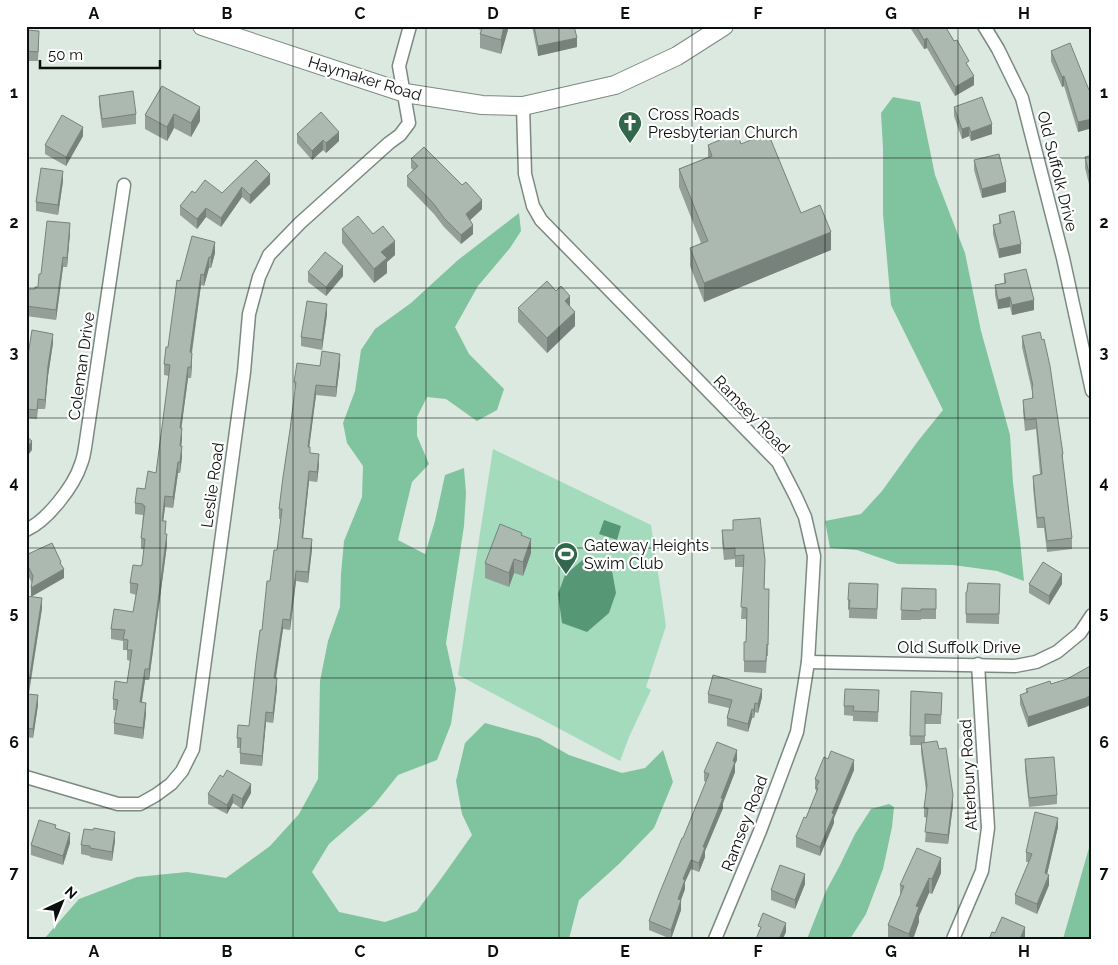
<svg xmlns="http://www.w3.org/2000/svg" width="1118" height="965" viewBox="0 0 1118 965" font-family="Raleway,sans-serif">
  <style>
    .green { fill: #a4dbbc }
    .forest { fill: #80c39f }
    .water { fill: #569875 }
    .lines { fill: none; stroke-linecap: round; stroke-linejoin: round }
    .street-casing { stroke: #7c8982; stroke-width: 15 }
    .secondary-casing { stroke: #7c8982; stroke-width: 20 }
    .street { stroke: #fff; stroke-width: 12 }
    .secondary { stroke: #fff; stroke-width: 18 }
    .wall { fill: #939f98 }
    .shaded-wall { fill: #78827c }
    .building { fill: #abb9b1; stroke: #78827c }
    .grid { fill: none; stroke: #0b0f0d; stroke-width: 1; stroke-opacity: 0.55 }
    .labels { text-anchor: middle; stroke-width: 4.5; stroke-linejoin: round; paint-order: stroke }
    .street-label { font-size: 16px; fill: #0b0f0d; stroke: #fff }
    .poi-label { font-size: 16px; fill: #0b0f0d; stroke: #fff; text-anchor: start }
    .neatline { fill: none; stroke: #0b0f0d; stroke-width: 2 }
    .grid-label { font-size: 16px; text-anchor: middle; font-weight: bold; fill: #0b0f0d }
  </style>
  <rect width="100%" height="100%" fill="#dbe9e1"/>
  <polygon class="green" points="493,449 651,525 666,626 646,687 651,690 629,737 620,761 458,675"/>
  <g class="forest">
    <polygon points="893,97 920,102 935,175 965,253 981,331 1010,435 1013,483 1020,540 1024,581 997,571 953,565 898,564 857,550 830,548 825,521 861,514 882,491 918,441 943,410 891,305 883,214 883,148 881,113"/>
    <polygon points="519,213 521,231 510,248 478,286 455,327 469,354 504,389 497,410 477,421 446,399 427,397 417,417 417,436 429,464 412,482 398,540 425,554 435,521 445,475 464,468 466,493 464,526 446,643 456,689 451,724 437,760 398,775 374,805 329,844 312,872 339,912 385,922 417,911 443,876 472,835 462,814 456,781 465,743 485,723 539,738 569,755 622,773 645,768 663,750 673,782 654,828 619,864 579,900 569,939 44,939 79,899 137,877 187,872 226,878 270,846 299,814 318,779 320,681 328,641 340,607 341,574 344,541 362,497 363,466 347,443 343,423 355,391 361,350 375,329 411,303 458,260"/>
    <polygon points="889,804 894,807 892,827 883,869 866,914 850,939 807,939 826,891 840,865 855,834 871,809"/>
    <polygon points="1092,835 1092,939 1063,939 1089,848"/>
  </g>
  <g class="water">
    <polygon points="604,520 621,526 617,540 599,534"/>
    <polygon points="587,556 611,565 616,593 609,613 587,632 562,623 558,594 565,575"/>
  </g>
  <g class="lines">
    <g class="street-casing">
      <g id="street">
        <polyline points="984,26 998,49 1022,98 1063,258 1092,391"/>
        <polyline points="523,106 525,174 533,206 541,220 778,462 796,497 805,517 814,556 808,662 797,732 760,831 715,939"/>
        <path d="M26 530C47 521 74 486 81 464 84 457 85 448 86 441L124 185"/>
        <polyline points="808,662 1015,666 1036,662 1057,652 1080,633 1092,615"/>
        <polyline points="26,777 118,804 140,804 156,795 171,784 182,771 193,749 244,372 249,314 259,277 269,255 300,223 389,143 400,135 409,123 399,66 410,26"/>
        <polyline points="953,939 982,871 988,828 978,664"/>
      </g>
    </g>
    <g class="secondary-casing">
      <polyline id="secondary" points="202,26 405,93 482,105 523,106 615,85 677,56 724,26"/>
    </g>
    <use href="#street" class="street"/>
    <use href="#secondary" class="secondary"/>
  </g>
  <g class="wall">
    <polygon points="468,26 509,26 501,54 480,48 480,34 481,30"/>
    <polygon points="532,26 574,26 577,47 538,56"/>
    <polygon points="909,26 945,26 954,41 969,68 974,85 955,96 927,48 924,49"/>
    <polygon points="26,30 39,40 38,61 26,61"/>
    <polygon points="1051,51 1092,94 1092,128 1078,132 1064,86 1062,87 1051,61"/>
    <polygon points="162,86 200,121 191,137 174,128 167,141 145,129 145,115"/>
    <polygon points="99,96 136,114 136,124 102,128 99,105"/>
    <polygon points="954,107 992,134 971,141 969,136 962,139 954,116"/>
    <polygon points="297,134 339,141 326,153 323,150 312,160 297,143"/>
    <polygon points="83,136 66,166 45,154 45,145"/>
    <polygon points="741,144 801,213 831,250 704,302 690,266 690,248 701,243 679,187 679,169 708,157 708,145"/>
    <polygon points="1092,155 1092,188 1090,188 1085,168 1085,157"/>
    <polygon points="411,159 482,209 470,220 473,234 461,244 444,227 434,214 407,186 407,176 413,170 411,168"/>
    <polygon points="256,160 270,184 250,204 242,197 221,227 206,217 197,229 180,215 180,206 222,193"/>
    <polygon points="974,160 1006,192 982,198 974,170"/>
    <polygon points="63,181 58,215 36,211 36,202"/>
    <polygon points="999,215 1021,253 999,258 993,234 993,225 999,224"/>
    <polygon points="342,229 373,234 395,255 387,262 387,273 374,283 342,243"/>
    <polygon points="70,233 67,267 63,267 56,320 26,316 26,306 38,287 41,274"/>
    <polygon points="192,236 215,253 211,268 209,268 204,286 201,285 192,353 192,363 191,378 188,378 181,428 182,439 181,446 182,457 180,473 178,473 173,508 165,507 163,521 167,545 149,680 145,680 142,702 146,714 143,739 114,734 114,723 116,710 113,710 113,699 127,683 130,661 127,660 127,650 123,650 123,641 111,639 111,629 133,612 136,595 130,593 130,583 142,565 144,549 141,549 141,538 143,515 135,514 135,503 156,473 169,376 164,375 164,364 168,347 180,281"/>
    <polygon points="308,272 343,276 326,296 308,282"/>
    <polygon points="1004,274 1034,310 1012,315 1010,307 998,309 995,295 995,285 1004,283"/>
    <polygon points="570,307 575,326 547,353 518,322 518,308"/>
    <polygon points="327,314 322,350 301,346 301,337"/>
    <polygon points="1022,336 1063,454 1063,462 1072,538 1072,549 1047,552 1044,528 1037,528 1033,487 1033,476 1040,474 1036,429 1025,431 1023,411 1023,400 1032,399 1032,391 1022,347"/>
    <polygon points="53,343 48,376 45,409 38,409 37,419 26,418 26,368"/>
    <polygon points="340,364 336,397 316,395 309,447 310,453 319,465 317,482 309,481 303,538 312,549 308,583 296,581 290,630 283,629 276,678 277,688 273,723 266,722 262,766 240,764 240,748 237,748 237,738 249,726 262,630 270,581 277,550 281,519 279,519 279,509 295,392 294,382 320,366"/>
    <polygon points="733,520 765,571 764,589 769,589 768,656 767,656 766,673 744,672 744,642 746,642 746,619 741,619 744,567 735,567 735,559 724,560 722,542 722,530 733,530"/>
    <polygon points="522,536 531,553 523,576 514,573 509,587 485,578 485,563"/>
    <polygon points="26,555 61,566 64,578 32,583 26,572"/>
    <polygon points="1000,584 999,624 966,623 966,592"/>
    <polygon points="1029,584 1062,584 1049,605 1029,593"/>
    <polygon points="902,588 936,589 936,619 921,619 921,620 901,620"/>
    <polygon points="878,594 877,619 849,618 849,610 848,610 848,600"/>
    <polygon points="26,596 42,608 29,694 38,705 33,738 26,737"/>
    <polygon points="1051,684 1086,707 1028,727 1020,704 1020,695 1026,693 1026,689"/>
    <polygon points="879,690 878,722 853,721 853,716 844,715 844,706"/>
    <polygon points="911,691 942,693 941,724 925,724 925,742 939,749 953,805 948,844 925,842 927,818 924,817 924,808 926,791 921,752 921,745 910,745"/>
    <polygon points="708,694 762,697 758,713 755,712 754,718 752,718 748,732 727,726 727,718 729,708 708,703"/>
    <polygon points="1025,759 1057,795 1057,804 1029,807 1025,769"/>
    <polygon points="737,760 735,764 735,772 723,803 723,808 705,851 705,857 699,872 691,869 685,882 685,889 681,900 681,910 671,939 649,930 649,921 706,782 704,781 704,772"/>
    <polygon points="854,770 834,818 834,823 820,856 796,847 796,837 806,818 816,793 816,790 815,789 815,779"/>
    <polygon points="223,777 251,793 242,809 233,803 227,814 208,804 208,794"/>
    <polygon points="1058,827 1047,874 1049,885 1037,914 1015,904 1015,895 1029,862 1026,862 1026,852"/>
    <polygon points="56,829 70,843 63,865 31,855 31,845"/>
    <polygon points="115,841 112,861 90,857 90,856 81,854 81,845"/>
    <polygon points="941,873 932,894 929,893 919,916 919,922 913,939 888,939 888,925 900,896 900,885"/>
    <polygon points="805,884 795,909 771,900 771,890"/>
  </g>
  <g class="shaded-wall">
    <polygon points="504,26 509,26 501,54 501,40"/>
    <polygon points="577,38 577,47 538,56 538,46"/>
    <polygon points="927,38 927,48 924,49 924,40"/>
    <polygon points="974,76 974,85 955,96 955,87"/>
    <polygon points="1064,76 1064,86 1062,87 1062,77"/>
    <polygon points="200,107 200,121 191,137 191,123"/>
    <polygon points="174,114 174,128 167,141 167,127"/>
    <polygon points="1092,119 1092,128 1078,132 1078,122"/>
    <polygon points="992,124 992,134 971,141 971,132"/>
    <polygon points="83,127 83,136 66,166 66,157"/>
    <polygon points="969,127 969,136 962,139 962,129"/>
    <polygon points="339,132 339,141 326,153 326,143"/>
    <polygon points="323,140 323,150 312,160 312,151"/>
    <polygon points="63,171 63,181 58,215 58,205"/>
    <polygon points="270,174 270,184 250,204 250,195"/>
    <polygon points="1006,182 1006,192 982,198 982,189"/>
    <polygon points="242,187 242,197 221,227 221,218"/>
    <polygon points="482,200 482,209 466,224 466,214"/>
    <polygon points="206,208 206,217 197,229 197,219"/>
    <polygon points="70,223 70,233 67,267 67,258"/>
    <polygon points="473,225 473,234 461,244 461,235"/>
    <polygon points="831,232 831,250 704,302 704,283"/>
    <polygon points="395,241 395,255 387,262 387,273 374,283 374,269 381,252"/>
    <polygon points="215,242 215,253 211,268 211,257"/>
    <polygon points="1021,244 1021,253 999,258 999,249"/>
    <polygon points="63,257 63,267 56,320 56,310"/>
    <polygon points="209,257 209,268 204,286 204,275"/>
    <polygon points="343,266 343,276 326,296 326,287"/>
    <polygon points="201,274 201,285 190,363 190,352"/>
    <polygon points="570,296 570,310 565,301"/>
    <polygon points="1010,297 1010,307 998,309 998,300"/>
    <polygon points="1034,300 1034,310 1012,315 1012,305"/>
    <polygon points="327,304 327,314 322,350 322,340"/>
    <polygon points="575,312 575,326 547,353 547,338"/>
    <polygon points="53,334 53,343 48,376 45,409 45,400 48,366"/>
    <polygon points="192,353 192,363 191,378 191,367"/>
    <polygon points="340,354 340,364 336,397 336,387"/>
    <polygon points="188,367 188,378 180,439 180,428"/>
    <polygon points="316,385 316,395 308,457 308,447"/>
    <polygon points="182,428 182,439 180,457 180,446"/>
    <polygon points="32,441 32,450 26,458 26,449"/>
    <polygon points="182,446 182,457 180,473 180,462"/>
    <polygon points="319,454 319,465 317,482 317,472"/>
    <polygon points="178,462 178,473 173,508 173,497"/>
    <polygon points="309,471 309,481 302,548 302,538"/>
    <polygon points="165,496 165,507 162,531 162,521"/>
    <polygon points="167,534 167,545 149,680 149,669"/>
    <polygon points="312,539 312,549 308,583 308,572"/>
    <polygon points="531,539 531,553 523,576 523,562"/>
    <polygon points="514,559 514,573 509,587 509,573"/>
    <polygon points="61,562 61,570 64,569 64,578 31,597 31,588"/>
    <polygon points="296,571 296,581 290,630 290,620"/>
    <polygon points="1062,574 1062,584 1049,605 1049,596"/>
    <polygon points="42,598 42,608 27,703 27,694"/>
    <polygon points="283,619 283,629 274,688 274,678"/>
    <polygon points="145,669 145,680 140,713 140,702"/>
    <polygon points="277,678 277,688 273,723 273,713"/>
    <polygon points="762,689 762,697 758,713 758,704"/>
    <polygon points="1092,694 1092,704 1086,707 1028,727 1028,717"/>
    <polygon points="38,695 38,705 33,738 33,729"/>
    <polygon points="146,703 146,714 143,739 143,728"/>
    <polygon points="755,703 755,712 754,718 754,710"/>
    <polygon points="752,709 752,718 748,732 748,724"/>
    <polygon points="266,712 266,722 262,766 262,756"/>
    <polygon points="737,750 737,760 735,764 735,772 723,803 723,808 705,851 705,857 699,872 699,863 703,847"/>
    <polygon points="854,760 854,770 834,818 834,823 820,856 820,847 832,813"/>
    <polygon points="251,784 251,793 242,809 242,799"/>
    <polygon points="233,794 233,803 227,814 227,805"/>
    <polygon points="953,795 953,805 948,844 948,835"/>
    <polygon points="1058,818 1058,827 1045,883 1045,873"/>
    <polygon points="115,832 115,841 112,861 112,852"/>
    <polygon points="70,833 70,843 63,865 63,856"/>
    <polygon points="941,858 941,873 932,894 932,879"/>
    <polygon points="691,860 691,869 685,882 685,889 678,908 678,899 683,879"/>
    <polygon points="805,874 805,884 795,909 795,900"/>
    <polygon points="1049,875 1049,885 1037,914 1037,904"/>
    <polygon points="929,878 929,893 919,916 919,922 913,939 909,939 909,934 916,906"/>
    <polygon points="681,900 681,910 671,939 671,930"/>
    <polygon points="786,923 786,932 783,939 779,939"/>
    <polygon points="1025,927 1025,939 1020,939"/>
  </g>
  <g class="building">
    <polygon points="483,26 504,26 501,40 480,34"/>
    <polygon points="534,26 574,26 577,38 538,46"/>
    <polygon points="916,26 945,26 954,41 957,40 969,61 966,63 974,76 955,87 927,38 924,40"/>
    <polygon points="26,30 39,31 38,52 26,51"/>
    <polygon points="1070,43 1089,90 1091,90 1092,94 1092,119 1078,122 1064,76 1062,77 1051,51"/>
    <polygon points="162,86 200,107 191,123 174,114 167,127 145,115"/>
    <polygon points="133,91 136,114 102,119 99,96"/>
    <polygon points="982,97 992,124 971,132 969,127 962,129 954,107"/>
    <polygon points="321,112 339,132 326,143 323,140 312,151 297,134"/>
    <polygon points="62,115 83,127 66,157 45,145"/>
    <polygon points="737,133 741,144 768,133 801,213 820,205 831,232 704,283 690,248 708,241 679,169 712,156 708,145"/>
    <polygon points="424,147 462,185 466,182 482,200 466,214 473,225 461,235 444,218 434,204 407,176 418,166 411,159"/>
    <polygon points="999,154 1006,182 982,189 974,160"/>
    <polygon points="1092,155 1092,177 1090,177 1085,157"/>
    <polygon points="256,160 270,174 250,195 242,187 221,218 206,208 197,219 180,206 192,191 195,193 205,180 222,193"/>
    <polygon points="41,168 63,171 58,205 36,202"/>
    <polygon points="1014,211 1021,244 999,249 993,225 1001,223 999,215"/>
    <polygon points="358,216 373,234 383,226 395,241 381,252 387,258 374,269 342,229"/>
    <polygon points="47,221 70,223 67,258 63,257 56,310 26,306 28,289 35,289 35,287 38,287 39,274 41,274"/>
    <polygon points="192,236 215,242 211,257 209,257 204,275 201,274 190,352 192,353 191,367 188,367 180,428 182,428 180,446 182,446 180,462 178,462 173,497 165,496 162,521 166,521 165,534 167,534 149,669 145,669 140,702 146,703 143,728 114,723 118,700 113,699 115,681 127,683 132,650 127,650 128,640 123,639 125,630 111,629 114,609 133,612 138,584 130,583 133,565 141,566 141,565 142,565 145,539 141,538 145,506 143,506 143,504 135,503 137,488 145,489 148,471 156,473 170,365 164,364 166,347 168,347 177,280 180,281"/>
    <polygon points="325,252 343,266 326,287 308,272"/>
    <polygon points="1026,269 1034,300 1012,305 1010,297 998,300 995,285 1006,283 1004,274"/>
    <polygon points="547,281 556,291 561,286 570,296 565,301 575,312 547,338 518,308"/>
    <polygon points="307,301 327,304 322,340 301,337"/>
    <polygon points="32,330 53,334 48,366 45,400 38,399 37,410 26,409 26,368"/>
    <polygon points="1040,332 1042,340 1044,339 1050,366 1063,454 1062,454 1072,538 1047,541 1044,517 1037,518 1033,476 1042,474 1036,419 1025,420 1023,400 1033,398 1032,387 1033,386 1022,336"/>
    <polygon points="322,351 340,354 336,387 316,385 308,447 310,447 310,453 319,454 317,472 309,471 302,538 312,539 308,572 296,571 290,620 283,619 274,678 277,678 273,713 266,712 262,756 240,753 241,738 237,738 238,725 249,726 256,661 260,630 262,630 267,581 270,581 274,550 277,550 282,509 279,509 283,477 290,430 296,382 294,382 297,363 320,366"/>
    <polygon points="26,436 32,441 26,449"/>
    <polygon points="760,518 765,560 764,589 769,589 768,645 767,644 766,661 744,661 744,642 746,642 747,608 741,607 744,555 735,556 735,548 724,549 722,530 733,530 733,520"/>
    <polygon points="500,524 522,533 521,535 531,539 523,562 514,559 509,573 485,563"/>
    <polygon points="52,543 61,562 60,563 64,569 31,588 33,576 26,562 26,555"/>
    <polygon points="1043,562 1062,574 1049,596 1029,584"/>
    <polygon points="849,583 878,584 877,609 849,608 850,600 848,600"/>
    <polygon points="968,583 1000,584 999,614 966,614 966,592 967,592"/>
    <polygon points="902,588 936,589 936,609 921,609 921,611 901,610"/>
    <polygon points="26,596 42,598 27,694 38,695 33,729 26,728"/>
    <polygon points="1092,665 1092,694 1086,698 1028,717 1020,695 1028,692 1026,689 1050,681 1051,684 1067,679"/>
    <polygon points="713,675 762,689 758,704 755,703 754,710 752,709 748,724 727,718 732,700 708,694"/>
    <polygon points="845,689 879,690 878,712 853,711 854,706 844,706"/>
    <polygon points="911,691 942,693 941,715 925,714 925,736 910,736"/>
    <polygon points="937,741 939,749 946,748 953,795 948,835 925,832 928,808 924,808 927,785 921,743"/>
    <polygon points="717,742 737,750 733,761 735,762 721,798 723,798 703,847 705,847 699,863 691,860 683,879 685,880 678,899 681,900 671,930 649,921 660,892 682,838 683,838 709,774 704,772"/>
    <polygon points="831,751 854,760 832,813 834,814 820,847 796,837 804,817 806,818 818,788 816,788 819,781 815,779 824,757 828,759"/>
    <polygon points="1054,757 1057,795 1029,798 1025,759"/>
    <polygon points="227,770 251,784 242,799 233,794 227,805 208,794 220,775 223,777"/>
    <polygon points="1035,812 1058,818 1045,873 1049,875 1037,904 1015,895 1032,854 1026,852"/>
    <polygon points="39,820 56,825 55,828 70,833 63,856 31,845"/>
    <polygon points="94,828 115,832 112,852 90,848 90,846 81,845 84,829 93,830"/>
    <polygon points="917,848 941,858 932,879 929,878 916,906 919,907 909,934 888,925 904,886 900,885"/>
    <polygon points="780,865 805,874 795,900 771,890"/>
    <polygon points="763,913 786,923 779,939 756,939 761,927 758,926"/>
    <polygon points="1002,917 1025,927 1020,939 989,939 992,932 995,933"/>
  </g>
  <path class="grid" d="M160 26V939M293 26V939M426 26V939M559 26V939M692 26V939M825 26V939M958 26V939M26 158H1092M26 288H1092M26 418H1092M26 548H1092M26 678H1092M26 808H1092"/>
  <defs>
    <g id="church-pin" transform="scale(1.25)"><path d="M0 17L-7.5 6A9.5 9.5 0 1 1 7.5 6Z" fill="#32674c" stroke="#fff"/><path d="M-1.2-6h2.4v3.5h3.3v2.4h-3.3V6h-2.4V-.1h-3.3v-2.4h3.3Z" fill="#fff"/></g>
    <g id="stadium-pin" transform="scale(1.25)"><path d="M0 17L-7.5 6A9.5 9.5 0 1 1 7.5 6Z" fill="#32674c" stroke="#fff"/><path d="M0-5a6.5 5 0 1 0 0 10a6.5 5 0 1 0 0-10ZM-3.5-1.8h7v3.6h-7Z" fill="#fff"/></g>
  </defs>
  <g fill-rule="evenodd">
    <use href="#church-pin" x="630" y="123"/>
    <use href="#stadium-pin" x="566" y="554"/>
  </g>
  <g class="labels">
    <g class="street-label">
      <text transform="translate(365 78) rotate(17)" y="6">Haymaker Road</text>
      <text transform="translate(1058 171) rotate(76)" y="6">Old Suffolk Drive</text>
      <text transform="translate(81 366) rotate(-82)" y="6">Coleman Drive</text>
      <text transform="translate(752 414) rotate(46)" y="6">Ramsey Road</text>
      <text transform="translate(212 485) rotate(-82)" y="6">Leslie Road</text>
      <text x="959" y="653">Old Suffolk Drive</text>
      <text transform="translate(968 775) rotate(-93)" y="6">Atterbury Road</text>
      <text transform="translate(744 823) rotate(-69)" y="6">Ramsey Road</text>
    </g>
    <g class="poi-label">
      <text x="648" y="120">Cross Roads<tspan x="648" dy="18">Presbyterian Church</tspan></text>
      <text x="584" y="551">Gateway Heights<tspan x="584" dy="18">Swim Club</tspan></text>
    </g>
  </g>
  <rect width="1118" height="965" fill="none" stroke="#ffffff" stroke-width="55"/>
  <g transform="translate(62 902) rotate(44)" stroke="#ffffff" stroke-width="4" paint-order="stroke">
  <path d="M0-4L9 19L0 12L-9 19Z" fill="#0b0f0d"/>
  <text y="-8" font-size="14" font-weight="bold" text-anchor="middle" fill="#0b0f0d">N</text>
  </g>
  <path d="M40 60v8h120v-8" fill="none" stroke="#0b0f0d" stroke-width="2.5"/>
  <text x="48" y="60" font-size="15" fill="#0b0f0d" stroke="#ffffff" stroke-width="4" paint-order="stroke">50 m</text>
  <rect x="28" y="28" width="1062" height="910" class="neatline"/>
  <g class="grid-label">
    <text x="94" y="19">A</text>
    <text x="227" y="19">B</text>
    <text x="360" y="19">C</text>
    <text x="493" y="19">D</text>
    <text x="625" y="19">E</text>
    <text x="758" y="19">F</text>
    <text x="891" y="19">G</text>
    <text x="1024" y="19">H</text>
    <text x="14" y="98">1</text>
    <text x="1104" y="98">1</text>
    <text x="14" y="228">2</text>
    <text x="1104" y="228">2</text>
    <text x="14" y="358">3</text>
    <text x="1104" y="358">3</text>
    <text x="14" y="488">4</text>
    <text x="1104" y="488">4</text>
    <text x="14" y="618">5</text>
    <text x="1104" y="618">5</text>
    <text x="14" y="748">6</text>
    <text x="1104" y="748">6</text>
    <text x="14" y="878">7</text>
    <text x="1104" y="878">7</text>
    <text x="94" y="957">A</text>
    <text x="227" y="957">B</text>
    <text x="360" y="957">C</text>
    <text x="493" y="957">D</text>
    <text x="625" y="957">E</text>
    <text x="758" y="957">F</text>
    <text x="891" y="957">G</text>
    <text x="1024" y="957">H</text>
  </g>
</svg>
